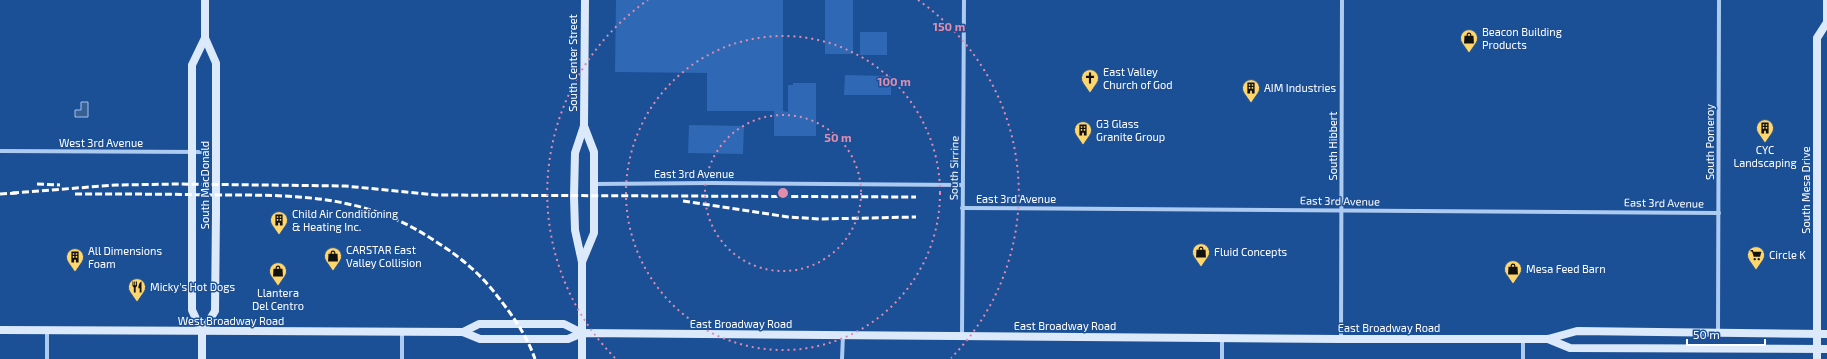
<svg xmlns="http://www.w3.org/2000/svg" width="1827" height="359" viewBox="0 0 1827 359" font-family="'Exo 2',sans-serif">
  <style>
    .green { fill: #2f68b4 }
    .water { fill: #3a5f92; stroke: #a0c5f2 }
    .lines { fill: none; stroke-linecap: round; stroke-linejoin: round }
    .street { stroke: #adcbf0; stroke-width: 4 }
    .secondary { stroke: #dbe9fb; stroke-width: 8 }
    .rail { stroke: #fff; stroke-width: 3; stroke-dasharray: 7 3; stroke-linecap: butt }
    .ring { fill: none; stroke: #e08cad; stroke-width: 2; stroke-dasharray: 2 4 }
    .labels { text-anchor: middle; stroke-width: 3; stroke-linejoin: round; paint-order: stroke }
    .poi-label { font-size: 11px; fill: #fff; stroke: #1b4f96; text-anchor: start }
    .street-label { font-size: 11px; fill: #fff; stroke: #1b4f96 }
    .centre { fill: #e08cad; stroke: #1b4f96; stroke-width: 2 }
    .ring-label { font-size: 12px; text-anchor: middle; font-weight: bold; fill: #e08cad; stroke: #1b4f96; stroke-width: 3; stroke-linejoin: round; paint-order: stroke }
  </style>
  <rect width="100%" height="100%" fill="#1b4f96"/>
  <g class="green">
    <polygon points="616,0 783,0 783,111 788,112 788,85 793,85 793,83 816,83 816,136 774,136 774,111 707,111 707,73 615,72"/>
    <rect x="825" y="0" width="28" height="54"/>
    <rect x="860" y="32" width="27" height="23"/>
    <polygon points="845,75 891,76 891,95 844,95"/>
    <polygon points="689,125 744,126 743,154 688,153"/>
  </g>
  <polygon class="water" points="81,102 88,102 88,117 75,117 75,110 81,110"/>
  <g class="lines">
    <g class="street">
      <polyline points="0,151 203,152"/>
      <polyline points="595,184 712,183 962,185"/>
      <polyline points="962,208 1719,213"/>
      <polyline points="402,332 402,359"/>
      <polyline points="1718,332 1719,0"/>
      <polyline points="962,336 964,0"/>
      <polyline points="1341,339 1342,0"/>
      <polyline points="1523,339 1523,359"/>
      <polyline points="47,359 47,330"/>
      <polyline points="842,359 843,335"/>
      <polyline points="1222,359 1222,338"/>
    </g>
    <g class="secondary">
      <polyline points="1827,0 1827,25"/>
      <polyline points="582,262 594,233 594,152 584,126"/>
      <polyline points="0,330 463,332 480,339 568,339 582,333 1341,339 1548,339 1577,331 1827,334"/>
      <polyline points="202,332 215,311 216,212 216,63 205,38 205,0"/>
      <polyline points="463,332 479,324 564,324 582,333"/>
      <polyline points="1548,339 1570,348 1827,349"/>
      <polyline points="202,359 202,332 192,310 192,65 205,38"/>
      <polyline points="582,359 582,262 575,230 574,196 575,153 584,126 585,0"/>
      <polyline points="1817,359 1817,38 1826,24"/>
    </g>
    <g class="rail">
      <polyline points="37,184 60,185"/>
      <polyline points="12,193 116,185 178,184 345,186 437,195 916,197"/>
      <polyline points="0,194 17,193"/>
      <path d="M75 194C122 194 168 194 215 195 296 195 365 194 435 241 459 256 481 274 498 297 513 316 527 336 535 359"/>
      <polyline points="683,201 788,217 820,219 916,217"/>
    </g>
  </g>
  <g class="ring">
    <circle cx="783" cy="193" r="78"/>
    <circle cx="783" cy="193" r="157"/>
    <path d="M615 358A235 235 0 0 1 648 0M918 0A235 235 0 0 1 951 358"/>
  </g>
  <defs>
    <g id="shop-pin" transform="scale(0.9)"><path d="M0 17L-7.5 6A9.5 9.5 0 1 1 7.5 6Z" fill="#ffd66c" stroke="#1b4f96"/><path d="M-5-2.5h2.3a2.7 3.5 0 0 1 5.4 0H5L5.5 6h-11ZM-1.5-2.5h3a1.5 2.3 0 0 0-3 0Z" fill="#111"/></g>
    <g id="church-pin" transform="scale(0.9)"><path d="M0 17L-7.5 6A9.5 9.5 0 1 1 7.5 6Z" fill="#ffd66c" stroke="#1b4f96"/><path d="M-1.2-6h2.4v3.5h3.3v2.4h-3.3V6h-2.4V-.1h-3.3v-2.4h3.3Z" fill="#111"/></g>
    <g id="building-pin" transform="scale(0.9)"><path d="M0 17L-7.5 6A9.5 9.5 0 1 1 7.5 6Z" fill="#ffd66c" stroke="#1b4f96"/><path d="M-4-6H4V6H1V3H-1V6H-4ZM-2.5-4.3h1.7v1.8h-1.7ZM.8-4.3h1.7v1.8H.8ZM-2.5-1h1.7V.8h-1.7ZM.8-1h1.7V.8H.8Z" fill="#111"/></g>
    <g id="supermarket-pin" transform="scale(0.9)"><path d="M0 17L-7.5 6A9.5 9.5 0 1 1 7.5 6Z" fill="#ffd66c" stroke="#1b4f96"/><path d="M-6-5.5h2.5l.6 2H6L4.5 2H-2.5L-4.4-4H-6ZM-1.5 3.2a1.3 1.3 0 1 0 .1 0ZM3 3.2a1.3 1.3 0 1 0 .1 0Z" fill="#111"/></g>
    <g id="restaurant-pin" transform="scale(0.9)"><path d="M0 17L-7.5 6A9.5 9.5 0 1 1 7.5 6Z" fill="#ffd66c" stroke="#1b4f96"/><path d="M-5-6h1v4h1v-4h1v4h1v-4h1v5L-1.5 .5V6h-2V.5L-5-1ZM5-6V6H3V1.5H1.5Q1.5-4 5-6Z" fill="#111"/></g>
  </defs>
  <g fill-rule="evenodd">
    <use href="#shop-pin" x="1469" y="38"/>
    <use href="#church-pin" x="1090" y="78"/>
    <use href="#building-pin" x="1251" y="88"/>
    <use href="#building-pin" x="1765" y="128"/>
    <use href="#building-pin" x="1083" y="130"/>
    <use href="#building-pin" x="279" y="220"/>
    <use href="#shop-pin" x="1201" y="252"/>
    <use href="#supermarket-pin" x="1756" y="255"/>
    <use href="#shop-pin" x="333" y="256"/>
    <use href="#building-pin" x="75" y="257"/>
    <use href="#shop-pin" x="1513" y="269"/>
    <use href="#shop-pin" x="278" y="271"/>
    <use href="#restaurant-pin" x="137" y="287"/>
  </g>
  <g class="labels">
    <g class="poi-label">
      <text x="1482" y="36">Beacon Building<tspan x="1482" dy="13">Products</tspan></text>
      <text x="1103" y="76">East Valley<tspan x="1103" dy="13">Church of God</tspan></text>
      <text x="1264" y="92">AIM Industries</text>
      <text x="1096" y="128">G3 Glass<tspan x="1096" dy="13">Granite Group</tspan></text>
      <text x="1765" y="154" text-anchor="middle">CYC<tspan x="1765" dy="13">Landscaping</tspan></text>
      <text x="292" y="218">Child Air Conditioning<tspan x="292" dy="13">&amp; Heating Inc.</tspan></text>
      <text x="346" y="254">CARSTAR East<tspan x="346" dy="13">Valley Collision</tspan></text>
      <text x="88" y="255">All Dimensions<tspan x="88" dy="13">Foam</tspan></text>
      <text x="1214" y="256">Fluid Concepts</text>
      <text x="1769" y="259">Circle K</text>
      <text x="1526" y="273">Mesa Feed Barn</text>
      <text x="150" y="291">Micky's Hot Dogs</text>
      <text x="278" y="297" text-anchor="middle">Llantera<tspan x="278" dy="13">Del Centro</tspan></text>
    </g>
    <g class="street-label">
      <text transform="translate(573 63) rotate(-90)" y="4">South Center Street</text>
      <text transform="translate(1710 142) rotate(-90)" y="4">South Pomeroy</text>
      <text x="101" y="147">West 3rd Avenue</text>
      <text transform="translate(1333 146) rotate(-90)" y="4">South Hibbert</text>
      <text transform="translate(954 168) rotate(-89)" y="4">South Sirrine</text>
      <text x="694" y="178">East 3rd Avenue</text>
      <text transform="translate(205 185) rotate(-90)" y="4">South MacDonald</text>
      <text transform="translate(1806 190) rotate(-90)" y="4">South Mesa Drive</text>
      <text x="1016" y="203">East 3rd Avenue</text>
      <text transform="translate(1340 201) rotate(1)" y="4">East 3rd Avenue</text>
      <text transform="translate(1664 203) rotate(1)" y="4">East 3rd Avenue</text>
      <text x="231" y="325">West Broadway Road</text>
      <text x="741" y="328">East Broadway Road</text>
      <text x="1065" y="330">East Broadway Road</text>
      <text x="1389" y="332">East Broadway Road</text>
    </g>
  </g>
  <circle cx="783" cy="193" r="6" class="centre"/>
  <g class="ring-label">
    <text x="949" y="31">150 m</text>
    <text x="894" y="86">100 m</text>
    <text x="838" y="142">50 m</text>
  </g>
  <path d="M1687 339v6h78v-6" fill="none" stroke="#ffffff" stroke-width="2"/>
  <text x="1693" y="339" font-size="12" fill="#ffffff" stroke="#1b4f96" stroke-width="3" paint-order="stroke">50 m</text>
</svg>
